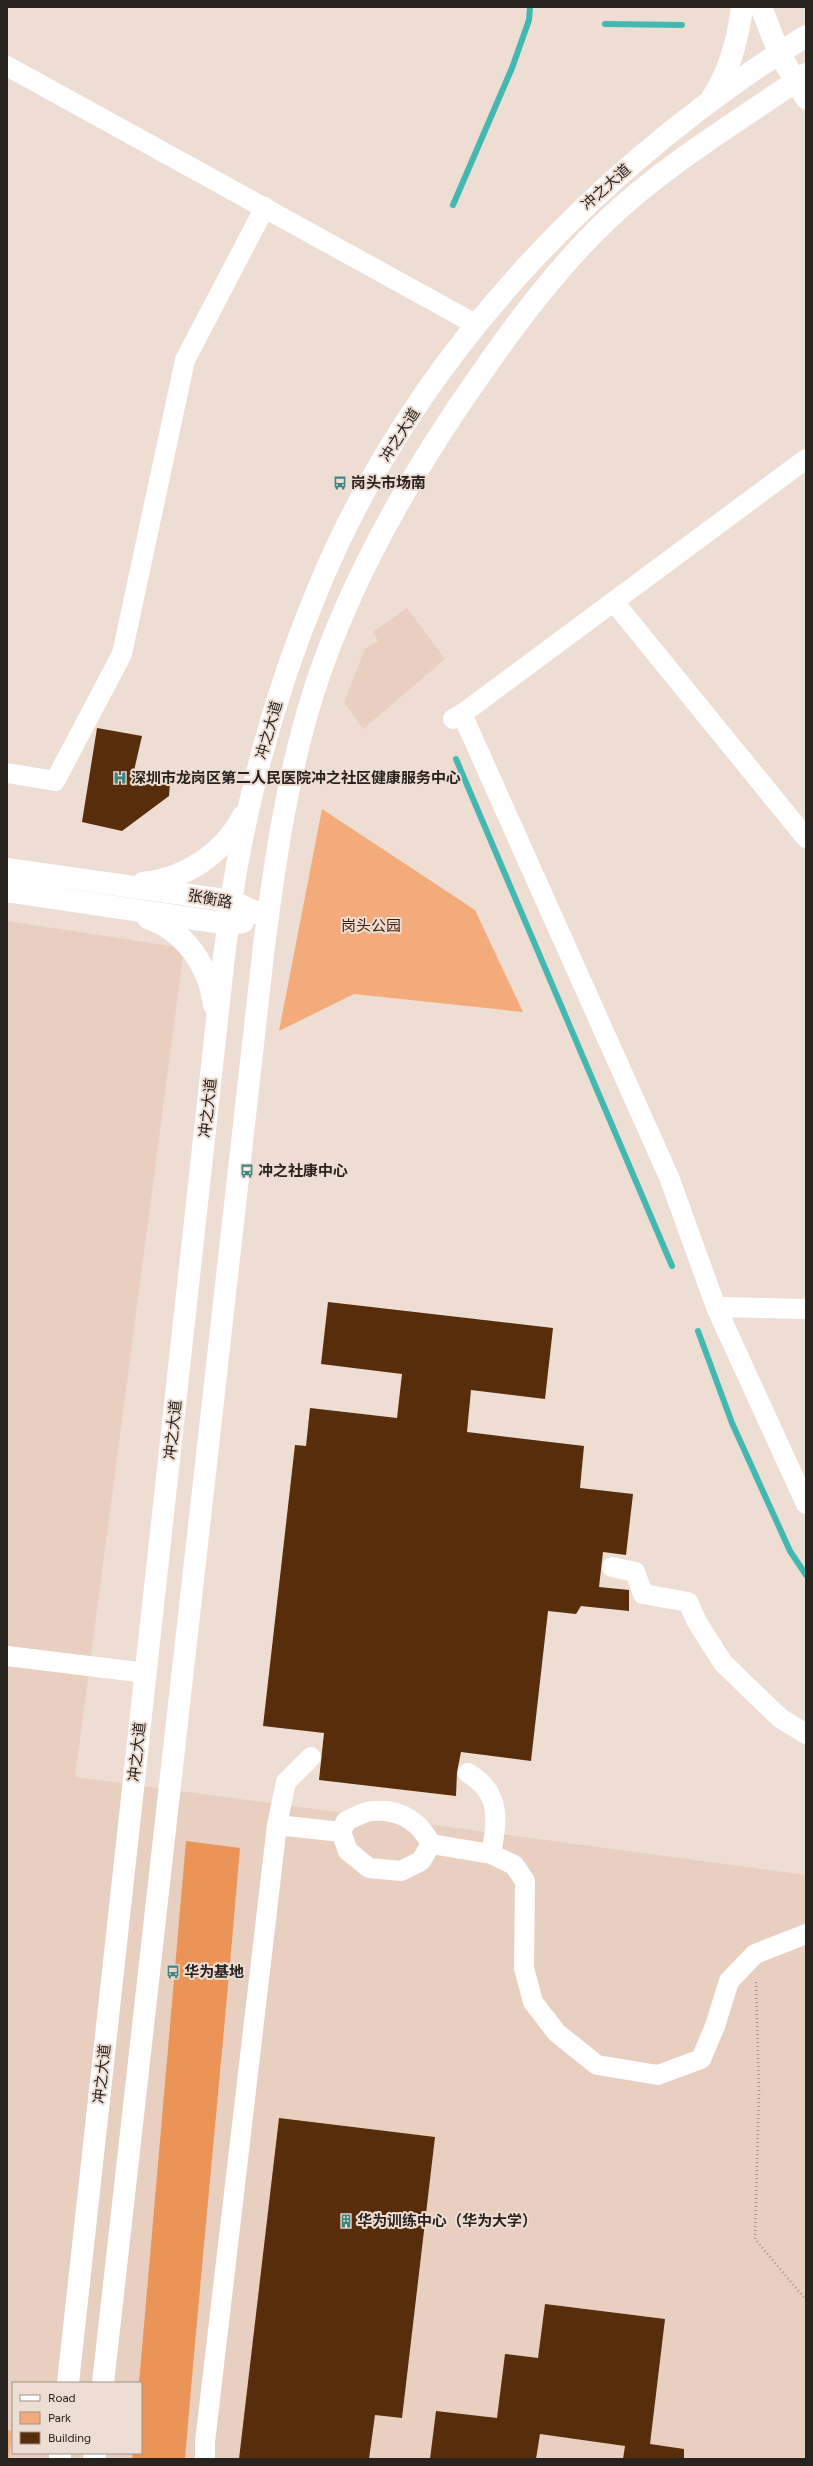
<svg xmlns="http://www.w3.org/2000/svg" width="813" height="2466" viewBox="0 0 813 2466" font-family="Figtree,'Noto Sans SC',sans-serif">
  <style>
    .built { fill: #e8cfc0; fill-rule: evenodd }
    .green { fill: #f4ab7b }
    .forest { fill: #ea9457 }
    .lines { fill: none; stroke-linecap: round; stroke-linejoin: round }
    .stream { stroke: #43b8b3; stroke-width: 6 }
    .building { fill: #582d0b }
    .path { stroke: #a1958c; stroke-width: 2.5; stroke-dasharray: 1 3; stroke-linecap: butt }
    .minor { stroke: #fff; stroke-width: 20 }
    .major { stroke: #fff; stroke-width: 22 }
    .labels { text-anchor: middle; stroke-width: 4; stroke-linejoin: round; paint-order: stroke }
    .street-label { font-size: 15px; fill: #29231f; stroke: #eeddd2 }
    .poi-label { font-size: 15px; font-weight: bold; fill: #29231f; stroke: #eeddd2; text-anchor: start }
    .park-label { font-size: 15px; fill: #411f05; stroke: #eeddd2 }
  </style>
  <rect width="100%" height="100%" fill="#eeddd2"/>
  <g class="built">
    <polygon points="407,608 445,659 363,729 344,702 365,649 378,641 373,632"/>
    <path d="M7 921 184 948 75 1777 806 1875V2459H7ZM13 2383H141V2453H13Z"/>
  </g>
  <g class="green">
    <polygon points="322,809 475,910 523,1012 354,994 279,1031"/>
    <polygon points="7,2430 12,2431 9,2459 7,2459"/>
  </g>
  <path class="forest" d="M186 1841 240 1848C223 2052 202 2255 185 2459H132L133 2453H141V2383H139Z"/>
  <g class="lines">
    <g class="stream">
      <polyline points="605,24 682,25"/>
      <polyline points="453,205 512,68 529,20 530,7"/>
      <polyline points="456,759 672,1266"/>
      <polyline points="698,1331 732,1423 790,1551 806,1575"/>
    </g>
  </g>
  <g class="building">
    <polygon points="97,728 142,736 133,775 170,782 169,796 122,831 82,822"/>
    <polygon points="328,1302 553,1328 545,1399 471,1390 467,1432 584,1446 580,1488 633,1494 626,1555 603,1552 599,1587 629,1590 629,1611 581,1606 576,1614 548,1611 531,1761 461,1752 457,1772 456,1796 319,1780 324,1733 263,1726 295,1445 306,1446 310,1408 397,1418 402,1374 321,1364"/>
    <polygon points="279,2118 435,2137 402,2418 375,2415 369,2459 239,2459"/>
    <polygon points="545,2304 665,2319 650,2444 684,2449 684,2459 623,2459 625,2446 540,2434 536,2459 430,2459 436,2411 497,2418 505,2354 538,2358"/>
  </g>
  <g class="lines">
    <polyline class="path" points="756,1982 759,2091 755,2239 806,2300"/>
    <g class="minor">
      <polyline points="7,66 477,325"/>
      <polyline points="614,602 806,838"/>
      <polyline points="462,714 669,1177 716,1307 806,1504"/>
      <polyline points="453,719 462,714 806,459"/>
      <polyline points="7,773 55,781 122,654 185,360 265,207"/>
      <polyline points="716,1307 806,1309"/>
      <polyline points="612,1567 635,1572 643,1594 688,1602 697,1622 723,1663 780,1718 806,1734"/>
      <polyline points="7,1656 146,1673"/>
      <path d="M468 1773C502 1793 497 1821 491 1854"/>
      <polyline points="277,1825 341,1832 348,1851 369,1868 401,1871 421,1861 431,1844 491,1854 514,1865 525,1881 524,1968 533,2002 557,2033 597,2065 658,2075 701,2059 715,2026 729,1981 755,1954 806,1934"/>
      <path d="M341 1832 346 1821C354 1818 364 1811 373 1811 400 1809 419 1821 431 1844"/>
      <polyline points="205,2459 205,2442 277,1825 286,1782 311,1757"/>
    </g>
    <g class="major">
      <polyline points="761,7 779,53 806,98"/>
      <path d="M712 98C730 70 738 40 742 7"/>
      <polyline points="7,869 232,901 268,918"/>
      <path d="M143 883C185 879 223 854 243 816"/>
      <polyline points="7,891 229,924 243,922"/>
      <path d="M148 918C185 931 209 966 214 1005"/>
      <path d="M68 2383 224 956C229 923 232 889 239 855 256 764 282 675 318 589 413 358 596 167 806 36"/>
      <path d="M103 2383 264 946C275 861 287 777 313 694 350 577 414 468 485 368 521 316 561 264 607 220 667 163 739 121 806 74"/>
      <polyline points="60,2459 60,2453"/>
      <polyline points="94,2459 95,2453"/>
    </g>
  </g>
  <defs>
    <g id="bus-bare" transform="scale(1.08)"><path d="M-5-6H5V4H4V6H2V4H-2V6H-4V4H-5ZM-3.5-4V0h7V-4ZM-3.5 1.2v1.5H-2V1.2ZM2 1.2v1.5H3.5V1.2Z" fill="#3e8682" stroke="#eeddd2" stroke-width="2.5" paint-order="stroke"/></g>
    <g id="hospital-bare" transform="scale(1.08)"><path d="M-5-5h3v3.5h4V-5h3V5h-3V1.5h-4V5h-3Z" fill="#3e8682" stroke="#eeddd2" stroke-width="2.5" paint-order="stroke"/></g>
    <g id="building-bare" transform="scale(1.08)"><path d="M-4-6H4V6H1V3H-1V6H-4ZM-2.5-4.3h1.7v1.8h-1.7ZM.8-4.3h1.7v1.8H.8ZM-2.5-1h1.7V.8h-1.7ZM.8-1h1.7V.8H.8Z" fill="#3e8682" stroke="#eeddd2" stroke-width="2.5" paint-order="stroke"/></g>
  </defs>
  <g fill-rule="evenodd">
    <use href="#bus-bare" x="340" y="483"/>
    <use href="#hospital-bare" x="120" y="778"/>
    <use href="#bus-bare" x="247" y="1171"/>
    <use href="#bus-bare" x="173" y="1972"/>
    <use href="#building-bare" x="346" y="2221"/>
  </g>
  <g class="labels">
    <g class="street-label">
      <text transform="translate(606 187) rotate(-42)" y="5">冲之大道</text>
      <text transform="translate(400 435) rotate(-58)" y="5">冲之大道</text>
      <text transform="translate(269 730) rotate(-74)" y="5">冲之大道</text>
      <text transform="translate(210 899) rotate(10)" y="5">张衡路</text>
      <text transform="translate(208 1108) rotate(-84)" y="5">冲之大道</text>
      <text transform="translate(173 1430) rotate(-84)" y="5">冲之大道</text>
      <text transform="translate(137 1752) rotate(-84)" y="5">冲之大道</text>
      <text transform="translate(102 2074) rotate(-84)" y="5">冲之大道</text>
    </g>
    <g class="poi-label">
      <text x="351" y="488">岗头市场南</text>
      <text x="131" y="783">深圳市龙岗区第二人民医院冲之社区健康服务中心</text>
      <text x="258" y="1176">冲之社康中心</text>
      <text x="184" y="1977">华为基地</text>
      <text x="357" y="2226">华为训练中心（华为大学）</text>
    </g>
    <g class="park-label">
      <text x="371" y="931">岗头公园</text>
    </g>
  </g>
  <rect width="813" height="2466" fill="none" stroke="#29231f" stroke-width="16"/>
  <rect x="12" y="2382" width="130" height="72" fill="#eeddd2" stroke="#9f938a"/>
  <rect x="20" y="2395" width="20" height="6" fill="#ffffff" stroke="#9f938a"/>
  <text x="48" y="2402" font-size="12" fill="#29231f">Road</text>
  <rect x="20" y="2412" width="20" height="12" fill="#f4ab7b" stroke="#9f938a"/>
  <text x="48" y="2422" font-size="12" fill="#29231f">Park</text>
  <rect x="20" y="2432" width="20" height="12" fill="#582d0b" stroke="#9f938a"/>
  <text x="48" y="2442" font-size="12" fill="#29231f">Building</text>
</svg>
